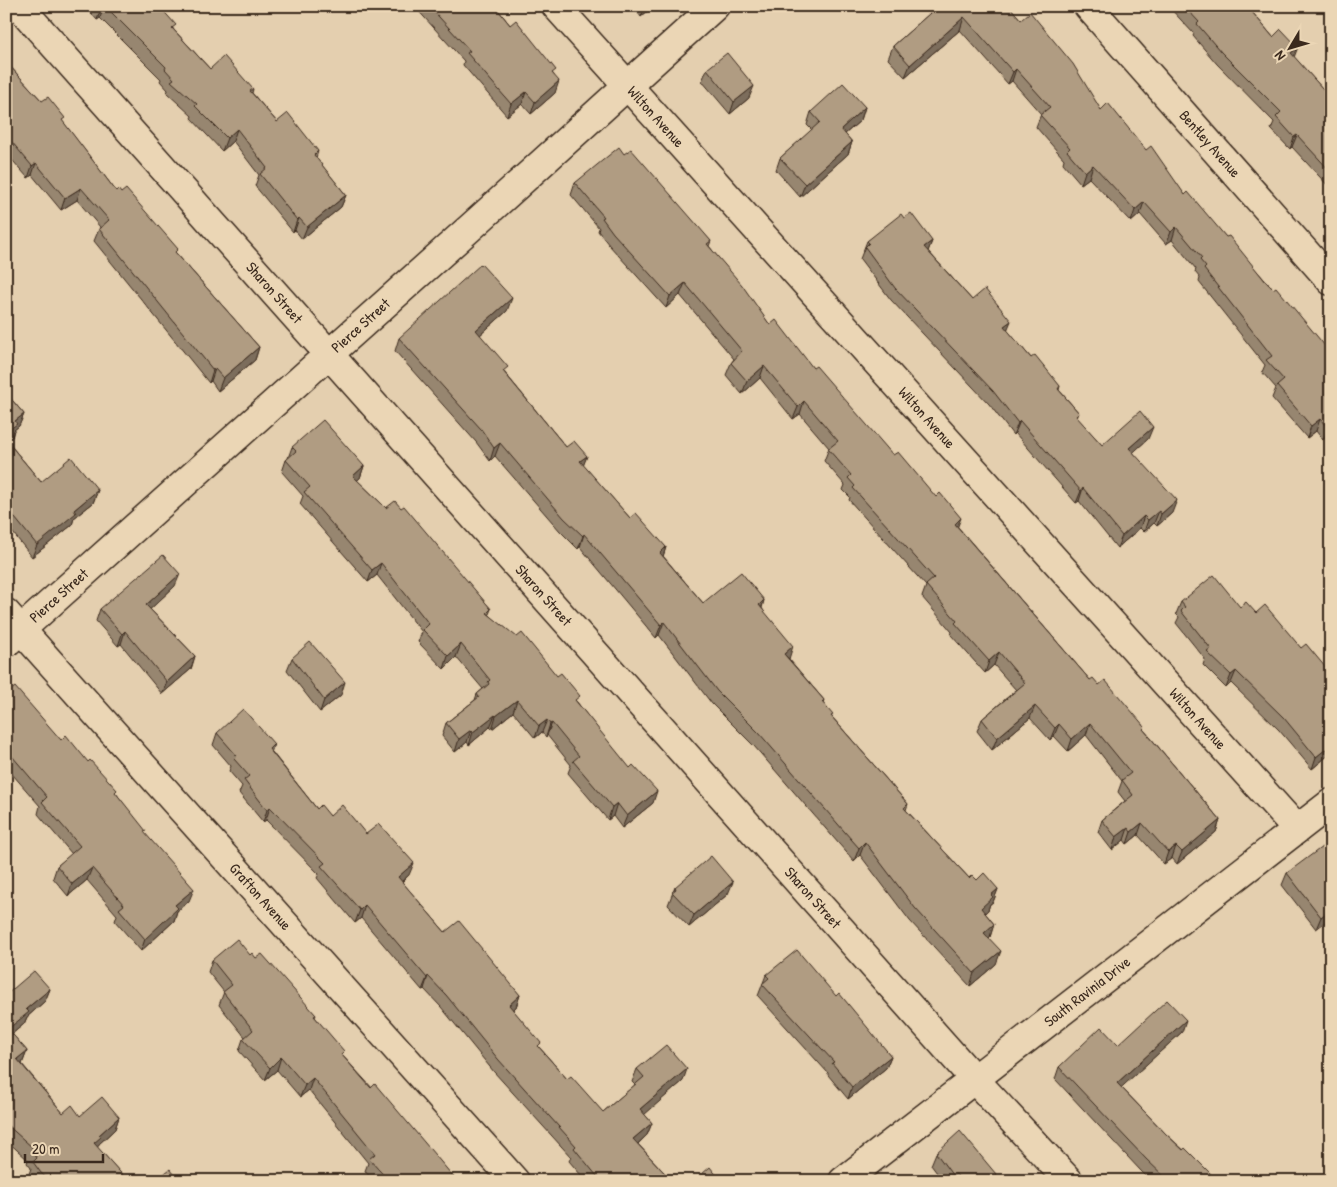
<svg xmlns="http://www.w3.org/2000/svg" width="1337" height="1187" viewBox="0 0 1337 1187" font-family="'Patrick Hand',sans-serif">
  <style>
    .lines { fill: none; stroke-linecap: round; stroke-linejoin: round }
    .minor-casing { stroke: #3b2a1e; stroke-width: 31 }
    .minor { stroke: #ebd6b5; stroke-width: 28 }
    .wall { fill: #978670; stroke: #3b2a1e }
    .shaded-wall { fill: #7b6d5b; stroke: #3b2a1e }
    .building { fill: #b09c82; stroke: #3b2a1e }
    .labels { text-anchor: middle; stroke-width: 4; stroke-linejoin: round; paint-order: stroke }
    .street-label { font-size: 15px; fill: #3b2a1e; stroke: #ebd6b5 }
  </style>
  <rect width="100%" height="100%" fill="#e4cfaf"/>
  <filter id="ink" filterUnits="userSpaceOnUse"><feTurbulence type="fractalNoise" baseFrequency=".02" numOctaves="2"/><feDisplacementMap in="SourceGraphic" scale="10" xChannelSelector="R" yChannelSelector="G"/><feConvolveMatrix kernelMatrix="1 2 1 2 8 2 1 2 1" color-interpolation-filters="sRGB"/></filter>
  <g filter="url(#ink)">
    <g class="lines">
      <g class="minor-casing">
        <g id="minor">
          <path id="s1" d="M19 6 975 1080 1069 1181"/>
          <path id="s2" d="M556 6 1297 829"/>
          <path id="s3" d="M1088 6 1331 281"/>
          <path id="s4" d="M6 613 515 1181"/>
          <path id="s5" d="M6 643 480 219 715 6"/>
          <path id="s6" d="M843 1181 1331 803"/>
        </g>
      </g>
      <use href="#minor" class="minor"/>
    </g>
    <g class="wall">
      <polygon points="85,6 159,6 174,30 210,69 253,89 252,93 277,122 318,151 316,158 346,195 341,207 302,239 295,230 293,232 255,186 259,175 233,141 222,151 191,118 192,116 167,93 168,90 160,81 161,79 100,18 97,20"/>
      <polygon points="384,6 391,6 387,10"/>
      <polygon points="414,6 495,6 510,25 554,75 555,93 531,114 522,104 507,116 463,65 464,61"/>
      <polygon points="633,6 653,6 641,17"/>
      <polygon points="934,6 1009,6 1021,20 1101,110 1146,150 1185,195 1226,237 1331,353 1331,437 1329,435 1323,440 1316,431 1307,438 1272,398 1276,388 1262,372 1265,365 1199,282 1200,278 1195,272 1196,269 1172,240 1166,244 1140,214 1131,222 1089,178 1081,184 1063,163 1064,159 1036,127 1041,114 1012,81 1008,84 960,30 905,77 888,59 893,46 936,8"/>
      <polygon points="1168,6 1247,6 1273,37 1294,57 1331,98 1331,189 1292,147 1290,149 1271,129 1274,122 1217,64 1193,36 1194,34"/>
      <polygon points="6,62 42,101 63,122 116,191 176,253 259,347 255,360 218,391 211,381 209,383 94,241 99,229 100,227 77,200 61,210 32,175 28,178 6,153"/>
      <polygon points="707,69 749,98 730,114 702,81"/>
      <polygon points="865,107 861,120 845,134 852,142 848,154 800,197 776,170 780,158 812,130 807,125 811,112"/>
      <polygon points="624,154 711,241 709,246 770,325 813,368 958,527 1090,680 1099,685 1144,730 1220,820 1216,832 1177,864 1172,858 1164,864 1138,835 1127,844 1124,840 1112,850 1098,832 1102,820 1125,801 1118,792 1122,781 1086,735 1068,751 1054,736 1050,740 1030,718 992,750 977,731 982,719 1016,690 994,665 985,673 951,635 952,632 922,597 926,586 849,500 850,497 843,490 845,485 824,461 829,448 800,414 793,419 760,378 742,394 726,375 731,363 734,359 680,295 666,308 609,245 598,231 599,228 571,195 575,183"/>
      <polygon points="904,218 932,241 928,251 972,300 1007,330 1031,358 1060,386 1059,390 1079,413 1077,418 1102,445 1148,439 1133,452 1172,513 1157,526 1154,523 1144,532 1140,528 1117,548 1079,501 1076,503 1015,433 1013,435 989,404 891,300 860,259 867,241"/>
      <polygon points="507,311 480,335 505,373 566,447 587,456 583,465 630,518 666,547 663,556 703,603 764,600 762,608 789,659 824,700 823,703 832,717 908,804 906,810 969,878 977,880 998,889 993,902 990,904 988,910 985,913 994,924 990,937 989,938 996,964 970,986 910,921 860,855 854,861 839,844 754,746 712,704 659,635 656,638 580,547 578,549 560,531 495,456 490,461 476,442 395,351 399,338"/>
      <polygon points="6,393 24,414 19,426 14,430 12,437 7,441 41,482 98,490 93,503 74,518 72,525 32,557 6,524"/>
      <polygon points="292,447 364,466 360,478 357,480 386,508 401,508 491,609 489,614 577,702 653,803 622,828 613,816 608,820 568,773 571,765 547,735 546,737 542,732 535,738 513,712 492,729 490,727 469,745 467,742 455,752 442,736 446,723 475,700 477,694 483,689 456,657 444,669 418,642 422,632 377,575 368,582 300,504 303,496 282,472 286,460 288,458"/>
      <polygon points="175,586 150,609 195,656 191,669 162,694 121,644 118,646 96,621 100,609"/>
      <polygon points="1181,602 1240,607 1256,613 1301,648 1331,674 1331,753 1312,769 1279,730 1231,683 1226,688 1203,665 1205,659 1176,623 1179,617 1176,614"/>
      <polygon points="292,658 341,695 320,712 287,670"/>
      <polygon points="6,694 61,740 116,793 145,834 189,901 177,911 174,921 141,951 115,921 117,915 87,880 68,896 53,878 57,866 72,854 38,814 40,806 6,767"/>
      <polygon points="217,733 272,752 317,809 366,834 409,875 402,882 445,932 520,995 516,1007 513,1010 539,1047 567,1079 603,1112 635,1085 632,1082 637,1069 683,1081 644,1114 652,1123 647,1135 638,1144 672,1181 586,1181 569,1161 571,1157 494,1072 441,1007 424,989 422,990 361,918 355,923 317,878 319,874 266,820 263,822 239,793 242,786 229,771 231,766 213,745"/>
      <polygon points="1331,849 1331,923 1328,920 1316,929 1282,885 1287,873"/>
      <polygon points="675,887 728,894 689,927 668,905"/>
      <polygon points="250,955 256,958 316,1015 315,1017 342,1055 457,1181 373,1181 365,1171 368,1163 309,1090 300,1097 277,1070 265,1080 239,1051 243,1039 245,1037 219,1005 224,992 208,972 212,960"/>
      <polygon points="766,975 836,996 891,1056 886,1068 848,1099 828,1075 828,1073 758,996"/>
      <polygon points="50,989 45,1001 27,1017 24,1024 12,1034 27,1051 22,1064 63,1113 80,1116 119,1117 115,1129 99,1144 97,1147 128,1181 33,1181 29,1174 31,1168 27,1163 28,1160 6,1140 6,995"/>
      <polygon points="1182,1032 1121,1087 1166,1134 1218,1181 1151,1181 1141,1171 1055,1079 1059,1067 1118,1045"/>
      <polygon points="936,1153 1001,1180 1006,1181 943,1181 931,1165"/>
    </g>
    <g class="shaded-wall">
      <polygon points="104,6 100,18 97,20 101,8"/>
      <polygon points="645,6 653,6 641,17"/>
      <polygon points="964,17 960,30 905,77 910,65"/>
      <polygon points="1298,47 1293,60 1291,53"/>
      <polygon points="1016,69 1012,81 1008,84 1013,72"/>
      <polygon points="559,81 555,93 531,114 535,102"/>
      <polygon points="754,86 749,98 730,114 734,102"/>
      <polygon points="526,92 522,104 507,116 511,104"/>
      <polygon points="865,107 861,120 837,141 841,129"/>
      <polygon points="237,129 233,141 222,151 227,138"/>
      <polygon points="1297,135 1292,147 1290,149 1294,137"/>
      <polygon points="852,142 848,154 800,197 805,184"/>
      <polygon points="36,163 32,175 28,178 32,166"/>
      <polygon points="1093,165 1089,178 1081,184 1085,172"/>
      <polygon points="81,188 77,200 61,210 65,198"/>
      <polygon points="346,195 341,207 302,239 307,227"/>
      <polygon points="1144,202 1140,214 1131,222 1135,210"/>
      <polygon points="299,218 295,230 293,232 297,220"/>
      <polygon points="1176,227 1172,240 1166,244 1171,232"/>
      <polygon points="932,241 927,254 924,247"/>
      <polygon points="685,283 680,295 666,308 670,296"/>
      <polygon points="512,298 507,311 471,343 476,330"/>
      <polygon points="1011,321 1006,333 1004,326"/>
      <polygon points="259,347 255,360 218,391 223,378"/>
      <polygon points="764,366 760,378 742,394 747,381"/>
      <polygon points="215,369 211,381 209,383 213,370"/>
      <polygon points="804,401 800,414 793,419 798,407"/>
      <polygon points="24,414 19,426 14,430 12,437 6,441 6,432 15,421"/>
      <polygon points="1320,419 1316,431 1307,438 1311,426"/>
      <polygon points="1020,421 1015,433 1013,435 1018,423"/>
      <polygon points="1331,426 1331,431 1329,435 1323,440 1328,428"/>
      <polygon points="1153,427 1148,439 1125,460 1129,448"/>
      <polygon points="500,443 495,456 490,461 494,448"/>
      <polygon points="587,456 582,469 580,461"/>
      <polygon points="364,466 360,478 348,488 353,476"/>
      <polygon points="1083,488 1079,501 1076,503 1081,491"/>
      <polygon points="98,490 93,503 74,518 72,525 32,557 37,545 74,510"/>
      <polygon points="1177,500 1172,513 1157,526 1161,514"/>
      <polygon points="1159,511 1154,523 1144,532 1148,520"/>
      <polygon points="1144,516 1140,528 1117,548 1122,536"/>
      <polygon points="961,518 956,531 955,524"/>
      <polygon points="584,534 580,547 578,549 583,536"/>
      <polygon points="666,547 662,560 660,553"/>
      <polygon points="381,563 377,575 368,582 372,570"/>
      <polygon points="180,574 175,586 142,617 146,605"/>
      <polygon points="764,600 760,613 759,605"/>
      <polygon points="664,622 659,635 656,638 661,625"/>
      <polygon points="125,631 121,644 118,646 122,634"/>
      <polygon points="461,644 456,657 444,669 448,656"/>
      <polygon points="793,646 789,659 784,654"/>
      <polygon points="999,652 994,665 985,673 989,661"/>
      <polygon points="195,656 191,669 162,694 167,682"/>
      <polygon points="1236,671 1231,683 1226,688 1231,675"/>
      <polygon points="345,682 341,695 320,712 324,700"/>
      <polygon points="517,700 513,712 492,729 496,716"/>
      <polygon points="1035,706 1030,718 992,750 997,738"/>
      <polygon points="495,715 490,727 469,745 473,732"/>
      <polygon points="547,720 542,732 535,738 539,726"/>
      <polygon points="552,723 547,735 546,737 550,724"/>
      <polygon points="1090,723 1086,735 1068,751 1072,739"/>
      <polygon points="1059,724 1054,736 1050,740 1055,728"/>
      <polygon points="471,730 467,742 455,752 459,739"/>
      <polygon points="274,744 270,756 269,749"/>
      <polygon points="1331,745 1331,753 1312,769 1316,757"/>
      <polygon points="657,791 653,803 622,828 627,816"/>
      <polygon points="617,803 613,816 608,820 612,807"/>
      <polygon points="270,807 266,820 263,822 267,810"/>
      <polygon points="1220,820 1216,832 1177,864 1182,852"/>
      <polygon points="1142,823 1138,835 1127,844 1131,832"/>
      <polygon points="1128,828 1124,840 1112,850 1116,837"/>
      <polygon points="865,842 860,855 854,861 859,848"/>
      <polygon points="1176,846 1172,858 1164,864 1168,852"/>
      <polygon points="414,863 409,875 393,889 398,877"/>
      <polygon points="92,868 87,880 68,896 72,884"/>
      <polygon points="733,882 728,894 689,927 694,915"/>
      <polygon points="194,889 189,901 177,911 174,921 141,951 145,939 175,905"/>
      <polygon points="998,889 993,902 990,904 988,910 976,921 981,908 991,895"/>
      <polygon points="365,905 361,918 355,923 360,910"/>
      <polygon points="1331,909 1331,913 1328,920 1316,929 1321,917"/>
      <polygon points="994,924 990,937 979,946 984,933"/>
      <polygon points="1001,951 996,964 970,986 974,973"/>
      <polygon points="428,976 424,989 422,990 427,978"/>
      <polygon points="50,989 45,1001 27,1017 24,1024 6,1039 8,1029 26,1009"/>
      <polygon points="520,995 516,1007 504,1017 509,1005"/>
      <polygon points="1186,1020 1182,1032 1113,1095 1117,1083"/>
      <polygon points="27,1051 22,1064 13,1071 17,1059"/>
      <polygon points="891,1056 886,1068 848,1099 852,1087"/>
      <polygon points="281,1057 277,1070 265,1080 270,1068"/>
      <polygon points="687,1069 683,1081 636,1122 640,1109"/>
      <polygon points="313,1078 309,1090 300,1097 305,1085"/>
      <polygon points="119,1117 115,1129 99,1144 97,1149 94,1143 99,1135"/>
      <polygon points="652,1123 647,1135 629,1152 633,1139"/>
    </g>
    <g class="building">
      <polygon points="105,6 159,6 176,25 172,28 210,69 224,56 253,89 250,91 277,122 288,113 318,151 314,155 346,195 307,227 299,218 297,220 260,174 267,168 237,129 227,138 195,106 197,104 171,81 174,79 165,69 166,67"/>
      <polygon points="429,6 495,6 510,25 516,20 556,70 552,73 559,81 535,102 526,92 511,104 467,53 470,51"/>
      <polygon points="938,6 1009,6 1021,20 1030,12 1073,64 1101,110 1108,103 1146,150 1151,146 1185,195 1188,192 1226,237 1229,236 1266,282 1273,289 1276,287 1331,353 1331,426 1328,428 1320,419 1311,426 1277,386 1284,380 1266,360 1272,356 1204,269 1206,267 1200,260 1202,258 1176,227 1171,232 1144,202 1135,210 1093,165 1085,172 1067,151 1070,148 1040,115 1050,107 1016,69 1013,72 964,17 910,65 893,46"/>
      <polygon points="1184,6 1247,6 1273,37 1281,29 1298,47 1291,53 1331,98 1331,172 1297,135 1294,137 1276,117 1281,112 1221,52 1197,24 1199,22"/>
      <polygon points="727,53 754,86 734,102 707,69"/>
      <polygon points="6,62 42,101 48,97 65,118 62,120 116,191 118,189 121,193 126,189 178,249 175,252 259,347 223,378 215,369 213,370 99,229 109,220 81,188 65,198 36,163 32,166 6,135"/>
      <polygon points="843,83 865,107 841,129 852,142 805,184 780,158 820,122 811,112"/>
      <polygon points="619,147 624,154 631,149 711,241 707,244 742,285 770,325 776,320 813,368 816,366 893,455 898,452 936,497 940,493 961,518 955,524 1090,680 1093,678 1099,685 1105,680 1145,727 1143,729 1220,820 1182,852 1176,846 1168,852 1142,823 1131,832 1128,828 1116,837 1102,820 1133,795 1122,780 1131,773 1090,723 1072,739 1059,724 1055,728 1035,706 997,738 982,719 1025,683 999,652 989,661 955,623 957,621 926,585 934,578 853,488 855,486 848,478 851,475 828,449 838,441 804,401 798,407 764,366 747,381 731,363 742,351 685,283 670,296 613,233 602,218 604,217 575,183"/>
      <polygon points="911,213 932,241 924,247 972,300 985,289 1011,321 1004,326 1031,358 1035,355 1060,386 1058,389 1079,413 1076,416 1102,445 1140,411 1153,427 1129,448 1177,500 1161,514 1159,511 1148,520 1144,516 1122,536 1083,488 1081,491 1020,421 1018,423 993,391 895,288 865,247 869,243 867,241 901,214 904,218"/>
      <polygon points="481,264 512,298 476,330 508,367 503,371 566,447 574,441 587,456 580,461 630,518 636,513 666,547 660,553 703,603 741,572 764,600 759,605 793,646 784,654 824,700 822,702 833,715 831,716 908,804 904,808 969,878 972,875 977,880 984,873 998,889 991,895 993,897 981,908 994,924 984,933 1001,951 974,973 915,908 865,842 859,848 844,831 759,733 717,691 664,622 661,625 584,534 583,536 564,518 500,443 494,448 481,429 399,338"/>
      <polygon points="6,393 24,414 15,421 17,424 6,432"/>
      <polygon points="323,420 364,466 353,476 386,508 395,501 401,508 404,506 491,609 487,613 517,637 522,633 557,676 561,673 580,696 575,700 630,768 633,765 657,791 627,816 617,803 612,807 573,761 579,756 552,723 550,724 547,720 539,726 517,700 496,716 495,715 473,732 471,730 459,739 446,723 479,697 477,694 489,684 488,682 490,680 461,644 448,656 423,630 429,624 381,563 372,570 304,492 310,487 286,460 296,451 292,447"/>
      <polygon points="6,440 41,482 71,457 98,490 74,510 76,513 37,545 6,507"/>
      <polygon points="163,555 180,574 146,605 195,656 167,682 125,631 122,634 100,609"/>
      <polygon points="1214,575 1240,607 1246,602 1256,613 1265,605 1301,648 1306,644 1331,674 1331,745 1316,757 1284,718 1236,671 1231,675 1207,652 1211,649 1181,611 1185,607 1181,602"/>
      <polygon points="310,642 345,682 324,700 292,658"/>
      <polygon points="15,687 61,740 66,735 88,762 90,760 117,790 115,792 146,831 144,832 194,889 175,905 178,908 145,939 119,909 124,905 92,868 72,884 57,866 80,846 42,802 47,797 6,749 6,694"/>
      <polygon points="243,709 274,744 269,749 317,809 321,805 330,816 342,805 366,834 379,824 414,863 398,877 445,932 459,921 520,995 509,1005 541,1043 538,1046 567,1079 571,1076 603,1112 644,1077 637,1069 666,1045 687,1069 640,1109 652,1123 633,1139 672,1181 601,1181 574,1148 576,1146 498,1059 446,995 428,976 427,978 365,905 360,910 321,866 325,863 270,807 267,810 244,780 249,776 234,759 237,756 217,733"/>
      <polygon points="1326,844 1331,849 1331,909 1321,917 1287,873"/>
      <polygon points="711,856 733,882 694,915 672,892 676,889 675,887"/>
      <polygon points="237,939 250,955 252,953 256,958 262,954 316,1015 314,1016 344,1051 341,1054 371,1088 375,1084 457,1181 389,1181 369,1159 375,1154 313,1078 305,1085 281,1057 270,1068 243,1039 253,1030 223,992 232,985 212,960"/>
      <polygon points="797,950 836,996 839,993 891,1056 852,1087 832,1063 834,1062 762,984 769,978 766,975"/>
      <polygon points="34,971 50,989 26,1009 29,1012 8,1029 27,1051 17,1059 63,1113 72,1105 80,1116 102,1097 119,1117 99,1135 101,1137 94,1143 128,1181 50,1181 41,1173 33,1162 37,1158 31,1150 33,1148 6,1124 6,995"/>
      <polygon points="1167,1000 1186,1020 1117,1083 1166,1134 1183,1150 1185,1148 1218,1181 1169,1181 1146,1159 1059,1067 1101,1027 1118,1045"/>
      <polygon points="960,1131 1001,1180 1003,1178 1006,1181 968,1181 967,1179 965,1181 962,1181 956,1174 953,1176 936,1153"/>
      <polygon points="710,1167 721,1181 694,1181"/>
      <polygon points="170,1169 180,1181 155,1181"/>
    </g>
  </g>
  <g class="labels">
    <g class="street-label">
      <text dy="5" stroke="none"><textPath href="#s2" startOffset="149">Wilton Avenue</textPath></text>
      <text dy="5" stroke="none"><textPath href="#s3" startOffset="184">Bentley Avenue</textPath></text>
      <text dy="5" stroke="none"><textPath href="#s1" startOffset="384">Sharon Street</textPath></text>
      <text dy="5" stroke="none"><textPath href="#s5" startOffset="476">Pierce Street</textPath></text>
      <text dy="5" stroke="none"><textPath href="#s2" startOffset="554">Wilton Avenue</textPath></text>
      <text dy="5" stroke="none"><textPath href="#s5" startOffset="71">Pierce Street</textPath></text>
      <text dy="5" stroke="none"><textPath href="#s1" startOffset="789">Sharon Street</textPath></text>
      <text dy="5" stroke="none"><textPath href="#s2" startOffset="959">Wilton Avenue</textPath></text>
      <text dy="5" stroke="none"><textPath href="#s4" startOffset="381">Grafton Avenue</textPath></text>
      <text dy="5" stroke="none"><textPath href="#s1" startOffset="1194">Sharon Street</textPath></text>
      <text dy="5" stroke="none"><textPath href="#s6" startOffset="309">South Ravinia Drive</textPath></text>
    </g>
  </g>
  <rect width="1337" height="1187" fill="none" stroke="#ebd6b5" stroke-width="25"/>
  <rect x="12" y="12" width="1312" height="1162" fill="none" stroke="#3b2a1e" stroke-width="2" filter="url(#ink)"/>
  <g transform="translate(1290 48) rotate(232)" stroke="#ebd6b5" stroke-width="4" paint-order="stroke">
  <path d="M0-4L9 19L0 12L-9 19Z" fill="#3b2a1e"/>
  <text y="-8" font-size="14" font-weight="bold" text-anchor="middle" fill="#3b2a1e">N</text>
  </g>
  <path d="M25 1154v8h78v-8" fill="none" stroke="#3b2a1e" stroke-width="2.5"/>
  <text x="32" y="1154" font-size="15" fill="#3b2a1e" stroke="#ebd6b5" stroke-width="4" paint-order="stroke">20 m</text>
</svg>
